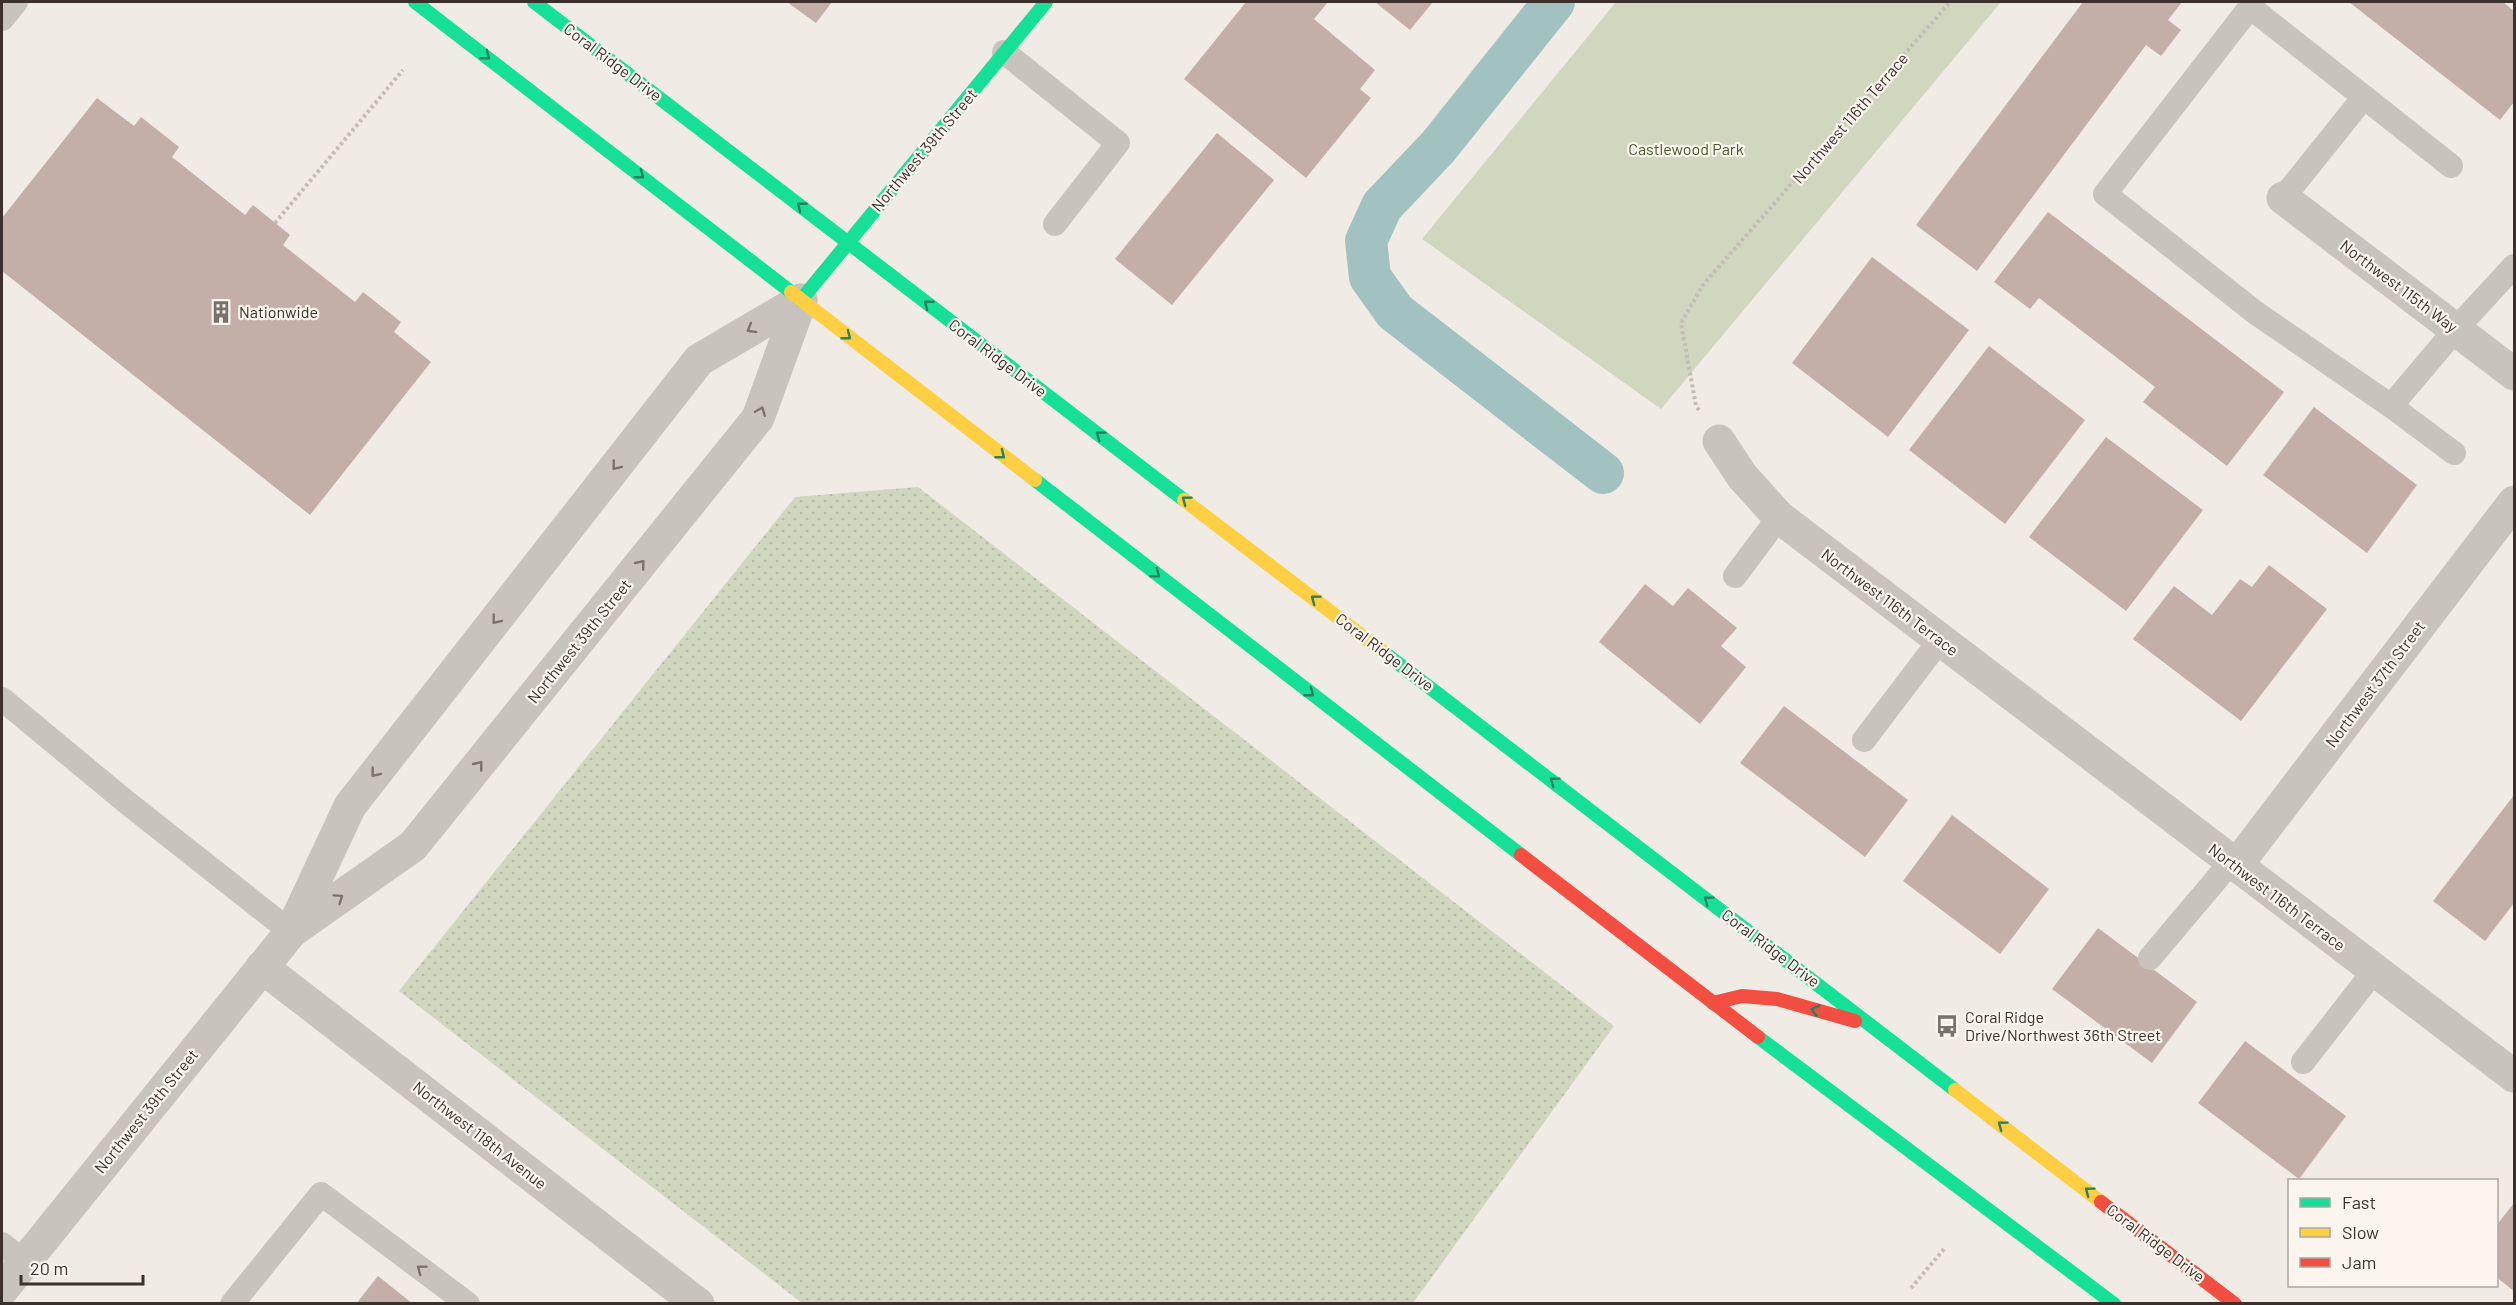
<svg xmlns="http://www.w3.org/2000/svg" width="2516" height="1305" viewBox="0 0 2516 1305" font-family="Barlow,sans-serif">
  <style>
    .grass { fill: url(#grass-dots) }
    .park { fill: #d1d6bf }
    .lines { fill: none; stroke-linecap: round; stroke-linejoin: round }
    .canal { stroke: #a1c2c1; stroke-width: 42 }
    .building { fill: #c3afa7 }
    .path { stroke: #c2bbb6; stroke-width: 4; stroke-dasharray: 3 3; stroke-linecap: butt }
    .lane { stroke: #c9c3be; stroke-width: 24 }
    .street { stroke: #c9c3be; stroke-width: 33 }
    .fast { stroke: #16e098; stroke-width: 14 }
    .slow { stroke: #ffcf43; stroke-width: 14 }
    .jam { stroke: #f24e42; stroke-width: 14 }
    .oneway { stroke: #2a7f5c }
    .oneway2 { stroke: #7b726d }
    .labels { text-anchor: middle; stroke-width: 4.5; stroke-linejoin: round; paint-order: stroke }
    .street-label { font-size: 16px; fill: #3b302b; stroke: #fbf5ee }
    .park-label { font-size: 16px; fill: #4a5a2e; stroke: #fbf5ee }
    .poi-label { font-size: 16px; fill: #3b302b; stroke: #fbf5ee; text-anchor: start }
  </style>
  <defs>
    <pattern id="grass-dots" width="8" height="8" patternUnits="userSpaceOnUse" patternTransform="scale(1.5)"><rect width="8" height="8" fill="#d1d6bf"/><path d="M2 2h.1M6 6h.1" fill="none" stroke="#b4b8a4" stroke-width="1.8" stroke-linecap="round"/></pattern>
  </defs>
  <rect width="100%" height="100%" fill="#f0ebe5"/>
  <polygon class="grass" points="918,487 1614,1026 1413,1303 802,1303 399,991 795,497"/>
  <polygon class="park" points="1616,2 2001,2 1661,409 1422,239"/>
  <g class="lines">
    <polyline class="canal" points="1554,2 1438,147 1382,206 1366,241 1370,277 1395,312 1603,473"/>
  </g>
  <g class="building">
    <polygon points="787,2 832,2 816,23"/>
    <polygon points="1246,2 1328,2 1314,19 1375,70 1360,89 1371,98 1306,178 1184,79"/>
    <polygon points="1375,2 1433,2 1410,30"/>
    <polygon points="2083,2 2182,2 2168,20 2181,30 2161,56 2146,45 1977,271 1916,225"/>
    <polygon points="2349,2 2503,2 2514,11 2514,102 2500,120"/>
    <polygon points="97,98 134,126 141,117 179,147 172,157 245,215 253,205 290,235 283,245 355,302 363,292 401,322 394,332 431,362 310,515 2,271 2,218"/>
    <polygon points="1217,133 1274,180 1172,305 1115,259"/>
    <polygon points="2048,212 2284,392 2227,466 2143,402 2155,387 2039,298 2030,309 1994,282"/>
    <polygon points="1872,257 1969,330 1888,437 1792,363"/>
    <polygon points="1989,346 2085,420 2005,524 1909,450"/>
    <polygon points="2314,407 2417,485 2367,553 2263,475"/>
    <polygon points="2106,437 2203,510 2126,611 2029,537"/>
    <polygon points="2269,565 2327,609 2241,721 2133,639 2174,586 2212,615 2240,579 2252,587"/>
    <polygon points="1645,584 1673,606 1688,588 1737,628 1721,646 1746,667 1700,724 1599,642"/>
    <polygon points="1784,706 1908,800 1865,857 1740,763"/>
    <polygon points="2514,795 2514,903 2485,941 2433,901"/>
    <polygon points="1952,815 2049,889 2000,954 1903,881"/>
    <polygon points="2098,928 2197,1002 2152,1063 2052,989"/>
    <polygon points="2245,1041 2346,1116 2299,1179 2198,1103"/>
    <polygon points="2514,1203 2514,1291 2496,1277 2496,1226"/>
    <polygon points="378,1276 413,1304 356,1304"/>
  </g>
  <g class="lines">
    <g class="path">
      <polyline points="275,223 403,70"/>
      <polyline points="1699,410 1696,406 1681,323 1703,285 1950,2"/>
      <polyline points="1911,1288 1944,1249"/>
    </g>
    <g class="lane">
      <polyline points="2254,2 2105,194 2256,313 2391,406 2454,453"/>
      <polyline points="2250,7 2364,97 2283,198"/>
      <polyline points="2,19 16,2"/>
      <polyline points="1004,52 1118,143 1055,224"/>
      <polyline points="2364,97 2451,166"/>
      <polyline points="2391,406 2456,329 2514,266"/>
      <polyline points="1735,576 1779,517"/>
      <polyline points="2,699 125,801 291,932"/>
      <polyline points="1864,740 1940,640"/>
      <polyline points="2150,958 2231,862"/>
      <polyline points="2303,1062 2374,971"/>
      <polyline points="2,1244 24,1262"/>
      <polyline points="232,1304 321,1194 468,1304"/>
    </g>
    <g class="street">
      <polyline points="2283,198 2514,374"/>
      <polyline points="1719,441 1742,476 1779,517 2514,1076"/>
      <polyline points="2236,866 2514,502"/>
      <polyline points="292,931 413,846 758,418 801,300"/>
      <polyline points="262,967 698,1304"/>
      <polyline points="2,1290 291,932 350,806 699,360 801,300"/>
    </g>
    <g class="fast">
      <polyline points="415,2 791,292"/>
      <polyline points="534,2 1184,500"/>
      <polyline points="801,300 1046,2"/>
      <polyline points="1035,480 1521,855"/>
      <polyline points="1382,651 1955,1090"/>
      <polyline points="1758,1037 2114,1304"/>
    </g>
    <g class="slow">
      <polyline points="791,292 1035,480"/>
      <polyline points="1184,500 1382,651"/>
      <polyline points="1955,1090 2101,1202"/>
    </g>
    <g class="jam">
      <polyline points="1521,855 1758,1037"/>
      <polyline points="1713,1003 1742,996 1777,999 1855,1021"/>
      <polyline points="2101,1202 2235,1304"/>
    </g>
  </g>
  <defs><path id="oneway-chevron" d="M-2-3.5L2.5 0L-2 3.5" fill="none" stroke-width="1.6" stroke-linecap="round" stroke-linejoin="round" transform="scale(1.5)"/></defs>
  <g class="oneway">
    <use href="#oneway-chevron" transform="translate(486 56) rotate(38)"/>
    <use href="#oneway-chevron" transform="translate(640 175) rotate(38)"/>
    <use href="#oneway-chevron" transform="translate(801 206) rotate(-142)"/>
    <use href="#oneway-chevron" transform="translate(928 304) rotate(-142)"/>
    <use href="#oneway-chevron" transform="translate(847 336) rotate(38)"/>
    <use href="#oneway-chevron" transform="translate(1100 435) rotate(-143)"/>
    <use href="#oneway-chevron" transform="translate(1001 455) rotate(38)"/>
    <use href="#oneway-chevron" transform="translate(1186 500) rotate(-143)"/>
    <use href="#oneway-chevron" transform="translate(1156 574) rotate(38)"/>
    <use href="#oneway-chevron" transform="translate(1315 599) rotate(-143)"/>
    <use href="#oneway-chevron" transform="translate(1310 693) rotate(38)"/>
    <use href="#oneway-chevron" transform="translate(1554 781) rotate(-143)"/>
    <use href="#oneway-chevron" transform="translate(1708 900) rotate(-143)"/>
    <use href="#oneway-chevron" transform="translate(1815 1010) rotate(-165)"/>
    <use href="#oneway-chevron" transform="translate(2002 1125) rotate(-143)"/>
    <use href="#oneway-chevron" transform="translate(2089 1191) rotate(-143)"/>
  </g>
  <g class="oneway2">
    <use href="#oneway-chevron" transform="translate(751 329) rotate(149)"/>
    <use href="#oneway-chevron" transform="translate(761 411) rotate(-68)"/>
    <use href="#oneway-chevron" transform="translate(616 466) rotate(128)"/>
    <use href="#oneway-chevron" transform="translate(641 564) rotate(-51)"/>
    <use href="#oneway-chevron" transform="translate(496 620) rotate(128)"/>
    <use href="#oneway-chevron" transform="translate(479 765) rotate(-51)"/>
    <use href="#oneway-chevron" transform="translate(375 773) rotate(128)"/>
    <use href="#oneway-chevron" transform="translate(339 898) rotate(-35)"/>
    <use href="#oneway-chevron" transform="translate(421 1269) rotate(-143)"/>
  </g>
  <defs>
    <g id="building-bare" transform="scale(1.8)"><path d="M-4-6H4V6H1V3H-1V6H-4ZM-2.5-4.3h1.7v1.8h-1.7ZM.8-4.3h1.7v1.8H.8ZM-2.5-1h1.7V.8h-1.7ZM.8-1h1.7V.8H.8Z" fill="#7a716c" stroke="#fbf5ee" stroke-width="2.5" paint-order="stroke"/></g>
    <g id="bus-bare" transform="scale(1.8)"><path d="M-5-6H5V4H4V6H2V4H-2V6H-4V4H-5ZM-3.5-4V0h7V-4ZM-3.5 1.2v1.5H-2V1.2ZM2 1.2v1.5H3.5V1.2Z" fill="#7a716c" stroke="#fbf5ee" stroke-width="2.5" paint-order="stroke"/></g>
  </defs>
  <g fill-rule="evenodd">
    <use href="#building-bare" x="221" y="312"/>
    <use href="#bus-bare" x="1947" y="1026"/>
  </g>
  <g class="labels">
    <g class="street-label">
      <text transform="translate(613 62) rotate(37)" y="6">Coral Ridge Drive</text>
      <text transform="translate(1850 118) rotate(-49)" y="6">Northwest 116th Terrace</text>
      <text transform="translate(924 150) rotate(-50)" y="6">Northwest 39th Street</text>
      <text transform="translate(2399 286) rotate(37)" y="6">Northwest 115th Way</text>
      <text transform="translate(998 358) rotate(37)" y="6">Coral Ridge Drive</text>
      <text transform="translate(1890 602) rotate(37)" y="6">Northwest 116th Terrace</text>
      <text transform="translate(579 641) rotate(-51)" y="6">Northwest 39th Street</text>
      <text transform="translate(1385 652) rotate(37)" y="6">Coral Ridge Drive</text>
      <text transform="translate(2375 684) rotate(-53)" y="6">Northwest 37th Street</text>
      <text transform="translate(2277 897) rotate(37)" y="6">Northwest 116th Terrace</text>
      <text transform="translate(1771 948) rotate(37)" y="6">Coral Ridge Drive</text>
      <text transform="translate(146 1111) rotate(-51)" y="6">Northwest 39th Street</text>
      <text transform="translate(480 1135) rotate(38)" y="6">Northwest 118th Avenue</text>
      <text transform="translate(2156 1243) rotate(37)" y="6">Coral Ridge Drive</text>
    </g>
    <g class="park-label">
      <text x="1686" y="155">Castlewood Park</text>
    </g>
    <g class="poi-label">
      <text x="239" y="318">Nationwide</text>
      <text x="1965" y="1023">Coral Ridge<tspan x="1965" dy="18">Drive/Northwest 36th Street</tspan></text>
    </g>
  </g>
  <rect width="2516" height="1305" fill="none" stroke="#3b302b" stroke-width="6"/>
  <rect x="2288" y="1179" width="210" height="108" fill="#fbf5ee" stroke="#aea6a0" stroke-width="1.5"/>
  <rect x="2300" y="1198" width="30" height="9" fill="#16e098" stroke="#aea6a0" stroke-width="1.5"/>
  <text x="2342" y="1209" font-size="18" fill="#3b302b">Fast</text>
  <rect x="2300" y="1228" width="30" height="9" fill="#ffcf43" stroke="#aea6a0" stroke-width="1.5"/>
  <text x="2342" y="1239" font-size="18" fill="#3b302b">Slow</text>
  <rect x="2300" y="1258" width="30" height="9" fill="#f24e42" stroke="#aea6a0" stroke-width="1.5"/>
  <text x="2342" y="1269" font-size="18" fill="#3b302b">Jam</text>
  <path d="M21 1275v9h122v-9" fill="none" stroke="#3b302b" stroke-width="3"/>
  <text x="30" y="1275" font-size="18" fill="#3b302b" stroke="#fbf5ee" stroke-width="4.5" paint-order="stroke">20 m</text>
</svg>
